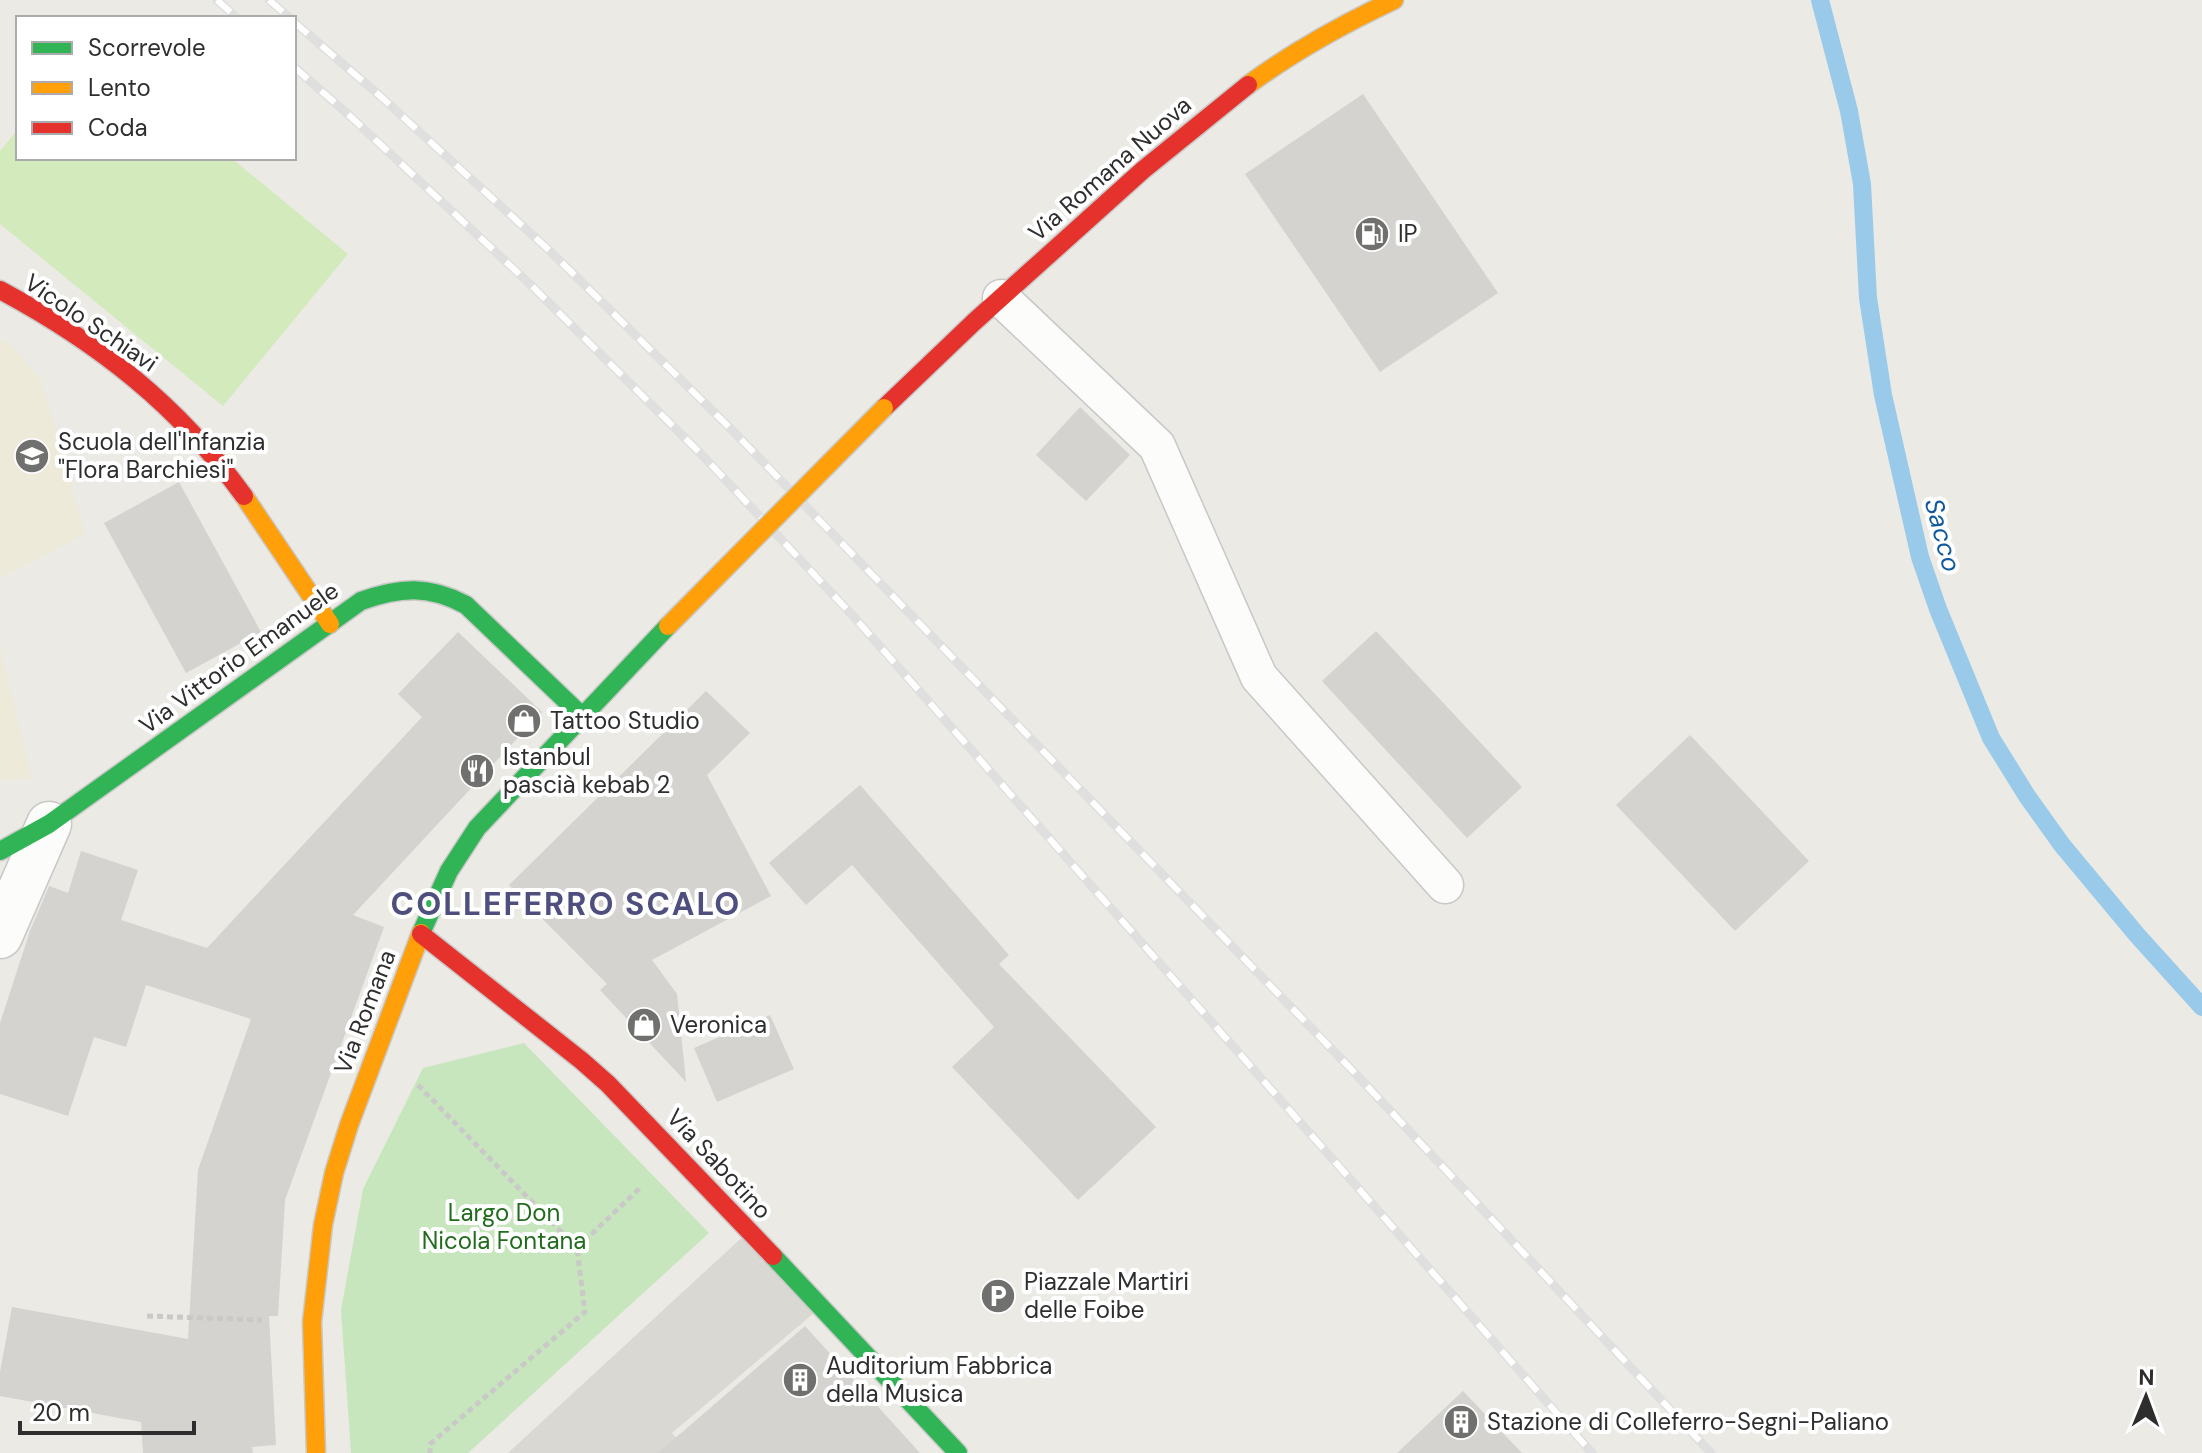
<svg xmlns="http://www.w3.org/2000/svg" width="2202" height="1453" viewBox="0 0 2202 1453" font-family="'DM Sans',sans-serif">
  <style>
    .education { fill: #edeada }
    .green { fill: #c8e6be }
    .pitch { fill: #d2eabc }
    .plaza { fill: #d9d8d2 }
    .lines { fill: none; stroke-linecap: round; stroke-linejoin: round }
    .stream { stroke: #9acaea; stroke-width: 18 }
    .building { fill: #d4d3cf }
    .lane-casing { stroke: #c9c8c8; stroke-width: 39 }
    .street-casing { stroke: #c9c8c8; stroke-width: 47 }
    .fast-casing { stroke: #c9c8c8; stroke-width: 21 }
    .slow-casing { stroke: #c9c8c8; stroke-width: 21 }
    .jam-casing { stroke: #c9c8c8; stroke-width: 21 }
    .path { stroke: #c9c9c8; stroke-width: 5; stroke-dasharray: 6 4; stroke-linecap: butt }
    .lane { stroke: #fcfcfb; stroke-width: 36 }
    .street { stroke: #fcfcfb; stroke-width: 44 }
    .fast { stroke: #30b455; stroke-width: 18 }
    .slow { stroke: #ff9f0a; stroke-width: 18 }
    .jam { stroke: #e5322d; stroke-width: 18 }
    .rail-casing { stroke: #dfdfe0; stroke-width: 9 }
    .rail { stroke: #fff; stroke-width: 6; stroke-dasharray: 18; stroke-linecap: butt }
    .slow-bridge-casing { stroke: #c9c8c8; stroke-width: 21; stroke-linecap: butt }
    .slow-bridge { stroke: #ff9f0a; stroke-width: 18 }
    .labels { text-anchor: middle; stroke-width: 8; stroke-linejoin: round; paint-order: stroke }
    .street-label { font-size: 24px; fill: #2e2e2e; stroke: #fff }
    .poi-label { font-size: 24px; fill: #2e2e2e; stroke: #fff; text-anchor: start }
    .park-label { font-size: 24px; fill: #216c1c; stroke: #fff }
    .water-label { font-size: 26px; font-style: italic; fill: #10599f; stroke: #fff }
    .district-label { font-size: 32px; font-weight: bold; letter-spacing: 2px; fill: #4e4f7e; stroke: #fff }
  </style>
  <rect width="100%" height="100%" fill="#ebeae4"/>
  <g class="education">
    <polygon points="0,340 6,341 41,378 85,534 0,578"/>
    <polygon points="0,646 32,779 0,780"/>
  </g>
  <polygon class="green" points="524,1043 709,1233 468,1453 351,1453 341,1310 363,1189 423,1068"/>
  <polygon class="pitch" points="18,129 18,158 231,158 348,254 223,406 0,224 0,151"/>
  <polygon class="plaza" points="749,1231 821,1307 672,1433 689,1453 508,1453"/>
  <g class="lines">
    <polyline class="stream" points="1820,0 1849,111 1862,184 1868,298 1883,395 1920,557 1938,609 1991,738 2027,796 2062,845 2137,935 2202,1007"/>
  </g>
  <g class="building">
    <polygon points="1363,94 1498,293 1380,372 1245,174"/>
    <polygon points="1080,407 1130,455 1086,501 1036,455"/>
    <polygon points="179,482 261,632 186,673 104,523"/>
    <polygon points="1376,631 1522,787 1467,838 1322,681"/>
    <polygon points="458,632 542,712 353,915 384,927 285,1200 278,1316 269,1316 276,1445 252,1447 253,1453 143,1453 141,1422 0,1396 0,1372 12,1307 188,1339 198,1170 251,1019 146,985 126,1047 94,1037 68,1116 0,1094 0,1023 30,931 49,886 68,893 81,851 138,870 121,920 207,948 422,717 398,694"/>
    <polygon points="706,691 750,733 707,775 771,896 652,960 677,994 686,1082 600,990 607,984 509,885"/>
    <polygon points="1690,735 1809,861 1735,931 1616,805"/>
    <polygon points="860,785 1009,955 999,964 1156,1127 1078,1200 952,1067 994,1027 852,865 806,905 769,863"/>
    <polygon points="770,1015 794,1069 717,1102 694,1048"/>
    <polygon points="805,1326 920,1453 658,1453"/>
    <polygon points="1463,1391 1522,1453 1397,1453"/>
  </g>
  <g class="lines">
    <g class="lane-casing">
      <polyline id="lane" points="1001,298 1157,446 1259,677 1445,885"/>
    </g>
    <g class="street-casing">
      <polyline id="street" points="0,936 49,824"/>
    </g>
    <g class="fast-casing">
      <g id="fast">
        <path d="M0 851 49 824 361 601C400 587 429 585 466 605L582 716"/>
        <polyline points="421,933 449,871 477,828 668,626"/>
        <polyline points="773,1256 958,1453"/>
      </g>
    </g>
    <g class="slow-casing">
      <g id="slow">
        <path d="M1248 85C1294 51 1343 24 1394 0"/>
        <polyline points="244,496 330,624"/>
        <polyline points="316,1453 312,1322 323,1225 334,1173 349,1125 421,933"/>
      </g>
    </g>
    <g class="jam-casing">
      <g id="jam">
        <path d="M0 290C99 343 178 405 244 496"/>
        <polyline points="884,408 974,322 1143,170 1248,85"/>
        <polyline points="421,934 582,1061 608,1084 773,1256"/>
      </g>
    </g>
    <g class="path">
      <polyline points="418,1085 577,1248 585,1312 430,1444 430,1453"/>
      <polyline points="577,1248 640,1188"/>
      <polyline points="147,1316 262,1320"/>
    </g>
    <use href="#lane" class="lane"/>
    <use href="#street" class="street"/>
    <use href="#fast" class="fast"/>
    <use href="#slow" class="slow"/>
    <use href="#jam" class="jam"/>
    <g class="rail-casing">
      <g id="rail">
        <polyline points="217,0 237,18"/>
        <polyline points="269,0 290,18"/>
        <polyline points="294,22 379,95 550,251 732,430 1352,1070 1711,1453"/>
        <polyline points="294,67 351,117 532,286 705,458 854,617 1592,1453"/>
      </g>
    </g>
    <use href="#rail" class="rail"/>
    <g class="slow-bridge-casing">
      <polyline id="slow-bridge" points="668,626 884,408"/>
    </g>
    <use href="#slow-bridge" class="slow-bridge"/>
  </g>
  <defs>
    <g id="fuel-disc" transform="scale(1.8)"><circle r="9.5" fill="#70706e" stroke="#fff"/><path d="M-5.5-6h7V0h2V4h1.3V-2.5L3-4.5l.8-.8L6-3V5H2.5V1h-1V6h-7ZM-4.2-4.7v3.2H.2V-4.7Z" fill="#fff"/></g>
    <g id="school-disc" transform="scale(1.8)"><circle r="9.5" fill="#70706e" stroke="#fff"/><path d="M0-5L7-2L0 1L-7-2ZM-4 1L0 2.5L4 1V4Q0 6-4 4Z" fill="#fff"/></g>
    <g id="shop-disc" transform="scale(1.8)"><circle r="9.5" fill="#70706e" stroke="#fff"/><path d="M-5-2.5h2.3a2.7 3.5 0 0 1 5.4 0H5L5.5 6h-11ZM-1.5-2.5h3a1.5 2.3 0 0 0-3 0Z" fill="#fff"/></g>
    <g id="restaurant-disc" transform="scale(1.8)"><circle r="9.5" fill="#70706e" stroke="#fff"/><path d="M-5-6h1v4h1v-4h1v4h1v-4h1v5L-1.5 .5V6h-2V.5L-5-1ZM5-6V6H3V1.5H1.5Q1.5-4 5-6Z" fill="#fff"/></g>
    <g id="parking-disc" transform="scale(1.8)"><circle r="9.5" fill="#70706e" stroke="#fff"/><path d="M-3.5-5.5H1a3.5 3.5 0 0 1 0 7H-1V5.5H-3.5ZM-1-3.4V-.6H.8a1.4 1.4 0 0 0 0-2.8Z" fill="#fff"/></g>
    <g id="building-disc" transform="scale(1.8)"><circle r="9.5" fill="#70706e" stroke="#fff"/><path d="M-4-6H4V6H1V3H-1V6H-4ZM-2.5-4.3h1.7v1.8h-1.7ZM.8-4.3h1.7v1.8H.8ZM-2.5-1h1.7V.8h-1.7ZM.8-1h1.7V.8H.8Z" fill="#fff"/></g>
  </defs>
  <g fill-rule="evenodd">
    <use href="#fuel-disc" x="1372" y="234"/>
    <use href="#school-disc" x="32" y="456"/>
    <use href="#shop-disc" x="524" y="721"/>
    <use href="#restaurant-disc" x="477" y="771"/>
    <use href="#shop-disc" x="644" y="1025"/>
    <use href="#parking-disc" x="998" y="1296"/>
    <use href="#building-disc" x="800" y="1380"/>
    <use href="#building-disc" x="1461" y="1422"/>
  </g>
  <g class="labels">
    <g class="street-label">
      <text transform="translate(1110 169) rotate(-41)" y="8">Via Romana Nuova</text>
      <text transform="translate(91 323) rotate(34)" y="8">Vicolo Schiavi</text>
      <text transform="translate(239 658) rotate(-36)" y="8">Via Vittorio Emanuele</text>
      <text transform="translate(365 1012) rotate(-69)" y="8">Via Romana</text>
      <text transform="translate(719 1164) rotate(47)" y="8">Via Sabotino</text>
    </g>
    <g class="poi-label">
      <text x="1398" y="242">IP</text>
      <text x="58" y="450">Scuola dell'Infanzia<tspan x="58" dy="28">"Flora Barchiesi"</tspan></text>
      <text x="550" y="729">Tattoo Studio</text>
      <text x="503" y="765">Istanbul<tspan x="503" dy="28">pascià kebab 2</tspan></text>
      <text x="670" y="1033">Veronica</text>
      <text x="1024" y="1290">Piazzale Martiri<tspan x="1024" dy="28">delle Foibe</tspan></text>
      <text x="826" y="1374">Auditorium Fabbrica<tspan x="826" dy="28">della Musica</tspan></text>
      <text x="1487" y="1430">Stazione di Colleferro-Segni-Paliano</text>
    </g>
    <g class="park-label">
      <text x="504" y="1221">Largo Don<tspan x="504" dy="28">Nicola Fontana</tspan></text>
    </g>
    <g class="water-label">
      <text transform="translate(1943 535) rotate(75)" y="9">Sacco</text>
    </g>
    <g class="district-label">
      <text x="566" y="915">COLLEFERRO SCALO</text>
    </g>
  </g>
  <rect x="16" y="16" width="280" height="144" fill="#ffffff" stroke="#ababab" stroke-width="2"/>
  <rect x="32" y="42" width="40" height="12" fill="#30b455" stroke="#ababab" stroke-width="2"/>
  <text x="88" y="56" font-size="24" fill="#2e2e2e">Scorrevole</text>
  <rect x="32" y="82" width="40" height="12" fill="#ff9f0a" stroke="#ababab" stroke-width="2"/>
  <text x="88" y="96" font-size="24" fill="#2e2e2e">Lento</text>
  <rect x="32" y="122" width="40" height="12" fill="#e5322d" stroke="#ababab" stroke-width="2"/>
  <text x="88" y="136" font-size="24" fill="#2e2e2e">Coda</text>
  <g transform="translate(2146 1397) rotate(1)" stroke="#ffffff" stroke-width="6" paint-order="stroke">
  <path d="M0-6L14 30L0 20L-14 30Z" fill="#2e2e2e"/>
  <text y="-12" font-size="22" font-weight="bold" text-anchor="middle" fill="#2e2e2e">N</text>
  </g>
  <path d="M20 1421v12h174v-12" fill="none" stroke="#2e2e2e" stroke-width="4"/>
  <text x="32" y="1421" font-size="24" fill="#2e2e2e" stroke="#ffffff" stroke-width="6" paint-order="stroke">20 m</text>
</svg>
